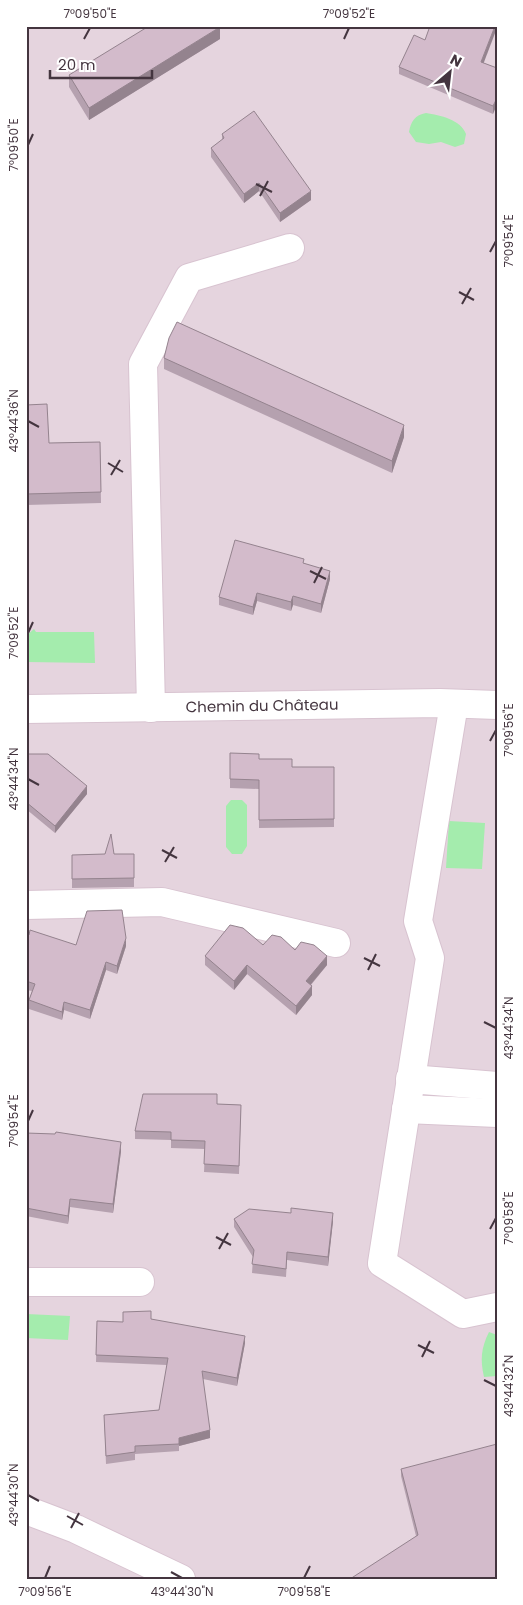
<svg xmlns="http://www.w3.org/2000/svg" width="523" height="1605" viewBox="0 0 523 1605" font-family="Poppins,sans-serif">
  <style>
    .residential { fill: #e5d4de }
    .water { fill: #a4ecad }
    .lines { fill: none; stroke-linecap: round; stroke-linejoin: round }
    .minor-casing { stroke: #d8c3d0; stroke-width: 30 }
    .minor { stroke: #fff; stroke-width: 28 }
    .wall { fill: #b5a1af }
    .shaded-wall { fill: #94838e }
    .building { fill: #d3bbcb; stroke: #94838e }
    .ticks { fill: none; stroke: #44353f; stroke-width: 2 }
    .labels { text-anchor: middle; stroke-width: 5; stroke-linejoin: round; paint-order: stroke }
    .street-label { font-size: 15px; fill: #44353f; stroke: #fff }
    .neatline { fill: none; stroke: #44353f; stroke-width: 2 }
    .ticks-label { font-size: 12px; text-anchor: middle; fill: #44353f }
  </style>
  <rect width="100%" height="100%" fill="#f2e5ed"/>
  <rect class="residential" x="26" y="26" width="471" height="1553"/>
  <g class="water">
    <path d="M426 113C440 115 461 120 466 134L464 144 455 147 441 142 429 144 416 142 409 132C411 121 415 115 426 113Z"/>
    <polygon points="34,629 36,632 94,632 95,663 27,662 27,645 29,642 26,636"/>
    <polygon points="231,800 242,800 247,805 247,846 242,854 232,854 226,847 226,806"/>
    <polygon points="449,821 485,823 482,869 446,868"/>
    <polygon points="26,1314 70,1316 68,1340 26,1338"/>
    <path d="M489 1332 497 1335V1376L484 1377C480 1360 481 1348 489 1332Z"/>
  </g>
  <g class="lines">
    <g class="minor-casing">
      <g id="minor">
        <polyline points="454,704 418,921 430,958 382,1263 463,1314 497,1307"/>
        <polyline points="151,708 143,364 189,278 290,248"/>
        <polyline points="26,709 440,703 497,705"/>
        <polyline points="26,905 162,902 336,943"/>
        <polyline points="410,1079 497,1086"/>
        <polyline points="406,1109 497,1113"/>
        <polyline points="26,1282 140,1282"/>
        <polyline points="26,1510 76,1529 181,1579"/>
      </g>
    </g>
    <use href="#minor" class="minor"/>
  </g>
  <g class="wall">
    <polygon points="220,39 89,120 69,87 69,75"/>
    <polygon points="483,63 497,68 493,114 399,74 399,67"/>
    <polygon points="222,134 311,200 280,222 259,191 244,203 211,157 211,148 222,140"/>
    <polygon points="164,358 404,437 392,473 164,369"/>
    <polygon points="26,405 49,443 100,442 101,503 26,505"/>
    <polygon points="304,563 330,579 321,613 293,605 291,611 257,601 253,615 219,605 219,597"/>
    <polygon points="230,753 259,759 292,767 334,767 334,827 259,828 259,789 230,788"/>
    <polygon points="26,754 87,794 55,833 26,809"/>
    <polygon points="134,854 134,887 72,888 72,855"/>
    <polygon points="26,935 76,945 126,946 117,974 106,970 90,1019 64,1010 62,1020 29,1009 29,1000 32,991 26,990"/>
    <polygon points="263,945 295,950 327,965 311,985 312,995 296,1015 247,974 234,990 205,965 205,956"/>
    <polygon points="217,1104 241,1105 239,1174 204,1172 205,1149 171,1148 171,1140 135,1139 135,1131"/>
    <polygon points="26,1133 121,1151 113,1213 70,1207 68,1224 26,1216"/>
    <polygon points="234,1219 333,1221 328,1266 287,1260 286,1277 252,1273 253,1257 234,1227"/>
    <polygon points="151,1319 245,1343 237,1386 203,1379 210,1438 179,1446 179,1451 135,1454 135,1460 106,1464 104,1415 159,1410 167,1365 96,1362 97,1321 123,1322"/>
    <polygon points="401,1469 497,1579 416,1536 401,1476"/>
  </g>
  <g class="shaded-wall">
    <polygon points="495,26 497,26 497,28 481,70 481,62"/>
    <polygon points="220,27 220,39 89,120 89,108"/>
    <polygon points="497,98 497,105 493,114 493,106"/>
    <polygon points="259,183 259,191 244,203 244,194"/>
    <polygon points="311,191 311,200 280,222 280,213"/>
    <polygon points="404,425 404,437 392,473 392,461"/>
    <polygon points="330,571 330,579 321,613 321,604"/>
    <polygon points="257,593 257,601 253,615 253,607"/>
    <polygon points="293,596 293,605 291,611 291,602"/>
    <polygon points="87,786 87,794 55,833 55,826"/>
    <polygon points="126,938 126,946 117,974 117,966"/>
    <polygon points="327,956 327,965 306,990 306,981"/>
    <polygon points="106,962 106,970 90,1019 90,1010"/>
    <polygon points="247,965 247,974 234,990 234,981"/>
    <polygon points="312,986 312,995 296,1015 296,1006"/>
    <polygon points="64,1002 64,1010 62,1020 62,1012"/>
    <polygon points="121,1142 121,1151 113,1213 113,1204"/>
    <polygon points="70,1199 70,1207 68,1224 68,1216"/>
    <polygon points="333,1213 333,1221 328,1266 328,1257"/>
    <polygon points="245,1336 245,1343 237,1386 237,1378"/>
    <polygon points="27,1345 27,1354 26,1357 26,1348"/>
    <polygon points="210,1430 210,1438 179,1446 179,1438"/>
  </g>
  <g class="building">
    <polygon points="149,26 219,26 220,27 89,108 69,75"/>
    <polygon points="430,26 495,26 481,62 497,68 497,98 493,106 399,67 414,35 425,40"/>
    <polygon points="254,111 311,191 280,213 259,183 244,194 211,148 224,138 222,134"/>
    <polygon points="177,322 404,425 392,461 164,358 169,338"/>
    <polygon points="47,404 49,443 100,442 101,492 26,494 26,405"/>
    <polygon points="235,540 304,559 303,563 330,571 321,604 293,596 291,602 257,593 253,607 219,597"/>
    <polygon points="230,753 259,754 259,759 292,759 292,767 334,767 334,819 259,820 259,780 230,779"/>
    <polygon points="26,754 48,754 87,786 55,826 26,802"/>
    <polygon points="111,834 114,854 134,854 134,878 72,879 72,855 105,854"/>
    <polygon points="122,910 126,938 117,966 106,962 90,1010 64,1002 62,1012 29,1000 35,984 26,981 26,935 29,935 30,930 76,945 87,911"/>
    <polygon points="230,925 243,928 263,945 272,935 281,937 295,950 301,942 314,945 327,956 306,981 312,986 296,1006 247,965 234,981 205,956"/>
    <polygon points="143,1094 217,1094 217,1104 241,1105 239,1166 204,1164 205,1141 171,1140 171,1132 135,1131"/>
    <polygon points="56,1132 121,1142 113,1204 70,1199 68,1216 26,1208 26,1133 55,1134"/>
    <polygon points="291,1208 333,1213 328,1257 287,1252 286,1269 252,1264 254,1250 234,1219 249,1209 291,1213"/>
    <polygon points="151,1311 151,1319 245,1336 237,1378 202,1371 210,1430 179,1438 179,1444 135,1446 135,1452 106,1456 104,1415 159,1410 168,1358 96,1355 97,1321 123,1322 123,1312"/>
    <polygon points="497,1444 497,1579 350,1579 418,1535 401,1469"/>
  </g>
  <path class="ticks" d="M84 39 90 28M344 39 349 28M28 145 33 134M256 184 272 192M260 196 268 181M490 252 496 241M459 292 474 300M462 304 471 288M28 421 39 427M108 463 123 472M111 475 120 460M310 571 326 579M314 583 322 567M28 633 33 622M490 741 496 730M28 779 39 785M162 850 177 858M165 862 174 847M364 958 380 966M368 970 376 954M484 1022 496 1028M28 1121 33 1110M490 1229 496 1218M216 1237 231 1245M219 1249 228 1233M418 1345 434 1353M422 1357 430 1341M484 1380 496 1386M28 1495 39 1501M67 1516 83 1525M71 1528 79 1513M171 1572 182 1578M45 1578 50 1566M304 1578 310 1566"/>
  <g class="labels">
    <g class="street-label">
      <text transform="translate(262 706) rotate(-1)" y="5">Chemin du Château</text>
    </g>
  </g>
  <rect width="523" height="1605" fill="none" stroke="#ffffff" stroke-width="55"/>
  <g transform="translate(450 72) rotate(28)" stroke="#ffffff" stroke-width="4" paint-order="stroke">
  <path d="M0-4L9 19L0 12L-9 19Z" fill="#44353f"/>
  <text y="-8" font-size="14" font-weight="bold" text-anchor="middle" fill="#44353f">N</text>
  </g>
  <path d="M50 70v8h102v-8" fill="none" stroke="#44353f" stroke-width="2.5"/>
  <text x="58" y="70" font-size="15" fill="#44353f" stroke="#ffffff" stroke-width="4" paint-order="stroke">20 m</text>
  <rect x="28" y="28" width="468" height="1550" class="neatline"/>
  <g class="ticks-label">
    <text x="90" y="18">7°09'50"E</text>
    <text x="349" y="18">7°09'52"E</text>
    <text transform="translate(14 145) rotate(-90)" y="4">7°09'50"E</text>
    <text transform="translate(509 241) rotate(-90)" y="4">7°09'54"E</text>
    <text transform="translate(14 421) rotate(-90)" y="4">43°44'36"N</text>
    <text transform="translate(14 633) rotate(-90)" y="4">7°09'52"E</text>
    <text transform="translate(509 730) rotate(-90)" y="4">7°09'56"E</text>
    <text transform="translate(14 779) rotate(-90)" y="4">43°44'34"N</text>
    <text transform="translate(509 1028) rotate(-90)" y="4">43°44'34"N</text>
    <text transform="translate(14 1121) rotate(-90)" y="4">7°09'54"E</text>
    <text transform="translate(509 1218) rotate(-90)" y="4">7°09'58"E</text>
    <text transform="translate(509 1386) rotate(-90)" y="4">43°44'32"N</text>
    <text transform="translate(14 1495) rotate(-90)" y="4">43°44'30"N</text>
    <text x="45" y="1596">7°09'56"E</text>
    <text x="182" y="1596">43°44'30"N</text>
    <text x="304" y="1596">7°09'58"E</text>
  </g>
</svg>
